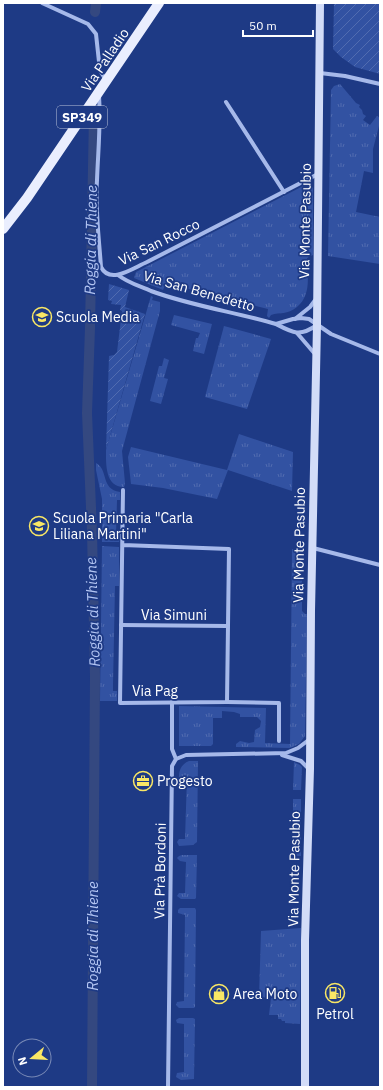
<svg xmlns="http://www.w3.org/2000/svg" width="383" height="1090" viewBox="0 0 383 1090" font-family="'IBM Plex Sans',sans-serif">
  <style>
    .grass { fill: url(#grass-tufts) }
    .garden { fill: url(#garden-furrows) }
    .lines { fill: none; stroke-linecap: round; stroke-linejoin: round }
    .canal { stroke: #344880; stroke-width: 10 }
    .street { stroke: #a6b9ea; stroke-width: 4 }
    .secondary { stroke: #d2dcf8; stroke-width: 8 }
    .primary { stroke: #eaeefe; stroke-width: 10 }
    .labels { text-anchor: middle; stroke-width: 3.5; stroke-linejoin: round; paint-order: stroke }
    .shield { fill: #1e3a85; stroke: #bcc4da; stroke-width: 1 }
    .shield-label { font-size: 13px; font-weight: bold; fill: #fff }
    .street-label { font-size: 14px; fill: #fff; stroke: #1e3a85 }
    .poi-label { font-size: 14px; fill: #fff; stroke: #1e3a85; text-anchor: start }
    .water-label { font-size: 15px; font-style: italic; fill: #b2c4f2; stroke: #1e3a85 }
  </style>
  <defs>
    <pattern id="grass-tufts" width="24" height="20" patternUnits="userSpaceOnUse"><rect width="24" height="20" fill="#3252a2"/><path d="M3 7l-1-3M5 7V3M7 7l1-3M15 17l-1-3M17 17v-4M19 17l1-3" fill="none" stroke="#516cb0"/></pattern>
    <pattern id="garden-furrows" width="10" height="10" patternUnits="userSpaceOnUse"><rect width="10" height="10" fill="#3252a2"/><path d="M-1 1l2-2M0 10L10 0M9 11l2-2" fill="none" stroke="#516cb0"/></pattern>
  </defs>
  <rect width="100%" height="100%" fill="#1e3a85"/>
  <g class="grass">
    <polygon points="340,84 356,103 360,105 359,107 362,110 363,114 366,116 363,120 370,125 377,116 380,118 380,122 373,149 373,173 364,171 356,212 380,217 380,264 328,256 331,90 334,86"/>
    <path d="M309 183 313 188V255C310 256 307 257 306 261 305 263 306 267 307 270 309 283 308 298 297 307 287 315 280 312 271 315L269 318 267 316 268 309 189 289 167 281 163 290 134 278 136 272Z"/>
    <path d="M151 296 153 297 152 300 160 302V311L122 451 125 483 124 487C105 487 106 464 106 450Z"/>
    <polygon points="174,315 212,324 204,354 193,351 196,338 198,338 200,333 171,325"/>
    <polygon points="224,326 271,339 247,409 205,397"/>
    <polygon points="164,358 169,360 164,378 168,379 161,404 150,401 159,366 162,366"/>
    <polygon points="239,434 293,452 292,491 228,470 217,499 163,488 131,484 128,457 131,447 227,470"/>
    <path d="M96 463C109 470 100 489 120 492V500H117L116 535H120L119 542H102V499L96 470Z"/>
    <polygon points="102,546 119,547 119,586 115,586 113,684 113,691 117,691 117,701 100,701"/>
    <polygon points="292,549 298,550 302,554 302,611 305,614 307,614 305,736 299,744 290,748 236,747 236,744 240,741 249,743 254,742 255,730 260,727 261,721 257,717 240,717 240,714 234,712 222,711 222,718 213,718 213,744 211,746 179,746 179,706 266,708 265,743 290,744"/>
    <path d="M189 761H198L197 842 193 845 179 846 177 842 179 839H185L187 777H179C179 769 182 764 189 761Z"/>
    <polygon points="294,762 300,765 302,767 301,790 293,790"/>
    <rect x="293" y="799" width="8" height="57"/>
    <polygon points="182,855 197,855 196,898 195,899 181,899 177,896 179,893 185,893 186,862 180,861 177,858 179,856"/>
    <polygon points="180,908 195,908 196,910 195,1007 194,1008 179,1008 176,1005 177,1002 184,1001 185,915 178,913 178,910"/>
    <polygon points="301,928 300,1024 285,1023 285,1021 282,1021 281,1019 278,1019 278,1015 269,1015 271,998 259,997 261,931"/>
    <polygon points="179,1018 193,1018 195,1019 194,1079 181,1080 176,1077 177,1073 184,1072 184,1024 177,1023 176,1020"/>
  </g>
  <g class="garden">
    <polygon points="334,3 380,3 380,74 355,67 341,57 333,49"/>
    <polygon points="109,284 129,290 125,307 145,314 106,450 109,356 114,355 117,352 122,311 120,310 121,305 111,304 112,301 108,300"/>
  </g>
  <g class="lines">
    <g class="canal">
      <polyline points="95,12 96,3"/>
      <polyline points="92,1087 95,677 92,531 87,413 90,328 94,113"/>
    </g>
    <g class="street">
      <polyline points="42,3 88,24 96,34 100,71 106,80"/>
      <polyline points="320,73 345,76 380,84"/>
      <path d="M99 96C101 124 98 152 97 180 95 209 99 238 101 267 110 285 133 268 147 262L318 174"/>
      <polyline points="226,102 284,192"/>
      <path d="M118 275C128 283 140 286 151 291 192 306 235 312 276 324"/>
      <polyline points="295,319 310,307 316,299"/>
      <path d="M317 325C300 337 293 333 276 324L293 319 301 318 309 319 331 334 380 354"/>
      <polyline points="297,333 315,354"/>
      <polyline points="123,490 120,703 227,702 229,549 123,545"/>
      <polyline points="313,548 380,565"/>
      <polyline points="121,625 227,626"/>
      <polyline points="172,702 172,749 176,759"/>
      <polyline points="227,702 279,703 279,741"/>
      <polyline points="282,755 301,761 309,769"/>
      <polyline points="168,1087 172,766 176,759 186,755 286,753 298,748 310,739"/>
    </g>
    <polyline class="secondary" points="305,1087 305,940 310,769 311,611 317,325 320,3"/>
    <polyline class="primary" points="3,229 27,198 159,3"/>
  </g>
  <defs>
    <g id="school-ring" transform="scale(1)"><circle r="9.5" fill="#1e3a85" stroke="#f9e765" stroke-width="1.5"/><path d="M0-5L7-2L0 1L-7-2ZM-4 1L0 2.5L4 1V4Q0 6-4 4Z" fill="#f9e765"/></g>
    <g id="office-ring" transform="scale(1)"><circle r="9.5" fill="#1e3a85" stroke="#f9e765" stroke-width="1.5"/><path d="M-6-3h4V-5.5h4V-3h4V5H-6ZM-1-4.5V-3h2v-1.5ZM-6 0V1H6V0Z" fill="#f9e765"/></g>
    <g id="fuel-ring" transform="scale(1)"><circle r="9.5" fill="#1e3a85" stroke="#f9e765" stroke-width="1.5"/><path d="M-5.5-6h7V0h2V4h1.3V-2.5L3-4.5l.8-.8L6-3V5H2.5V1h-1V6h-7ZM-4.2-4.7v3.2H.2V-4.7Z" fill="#f9e765"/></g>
    <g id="shop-ring" transform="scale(1)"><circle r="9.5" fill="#1e3a85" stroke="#f9e765" stroke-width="1.5"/><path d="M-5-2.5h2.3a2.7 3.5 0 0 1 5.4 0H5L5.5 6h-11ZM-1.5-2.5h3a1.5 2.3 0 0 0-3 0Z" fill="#f9e765"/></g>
  </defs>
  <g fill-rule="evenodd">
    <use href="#school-ring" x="42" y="317"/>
    <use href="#school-ring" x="39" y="526"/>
    <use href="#office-ring" x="143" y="781"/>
    <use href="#fuel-ring" x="335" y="993"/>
    <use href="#shop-ring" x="219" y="994"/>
  </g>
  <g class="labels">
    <rect class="shield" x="57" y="106" width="50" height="22" rx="3"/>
    <g class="shield-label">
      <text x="82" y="122">SP349</text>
    </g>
    <g class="street-label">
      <text transform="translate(105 60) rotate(-56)" y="5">Via Palladio</text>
      <text transform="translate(305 221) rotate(-89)" y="5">Via Monte Pasubio</text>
      <text transform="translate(159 242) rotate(-26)" y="5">Via San Rocco</text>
      <text transform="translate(199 291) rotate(16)" y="5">Via San Benedetto</text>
      <text transform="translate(299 545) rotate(-89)" y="5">Via Monte Pasubio</text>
      <text x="174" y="620">Via Simuni</text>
      <text x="155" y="696">Via Pag</text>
      <text transform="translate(294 869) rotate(-89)" y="5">Via Monte Pasubio</text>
      <text transform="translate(160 871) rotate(-89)" y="5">Via Prà Bordoni</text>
    </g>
    <g class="poi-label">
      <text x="56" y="322">Scuola Media</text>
      <text x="53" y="523">Scuola Primaria "Carla<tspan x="53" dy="16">Liliana Martini"</tspan></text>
      <text x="157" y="786">Progesto</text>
      <text x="233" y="999">Area Moto</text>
      <text x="335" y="1019" text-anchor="middle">Petrol</text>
    </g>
    <g class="water-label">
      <text transform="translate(91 240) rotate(-89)" y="5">Roggia di Thiene</text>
      <text transform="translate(93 612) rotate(-92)" y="5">Roggia di Thiene</text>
      <text transform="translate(93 936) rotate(-90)" y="5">Roggia di Thiene</text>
    </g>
  </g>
  <rect width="383" height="1090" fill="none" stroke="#ffffff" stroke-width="8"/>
  <g transform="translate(32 1058) rotate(252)"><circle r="19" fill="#1e3a85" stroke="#7889b6"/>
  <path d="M0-3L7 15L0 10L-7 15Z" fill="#f9e765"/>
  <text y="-6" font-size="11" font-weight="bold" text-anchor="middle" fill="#ffffff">N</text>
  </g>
  <path d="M243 30v6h70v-6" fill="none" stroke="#ffffff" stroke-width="2"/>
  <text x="249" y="30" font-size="12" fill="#ffffff" stroke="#1e3a85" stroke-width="3" paint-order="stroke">50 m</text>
</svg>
